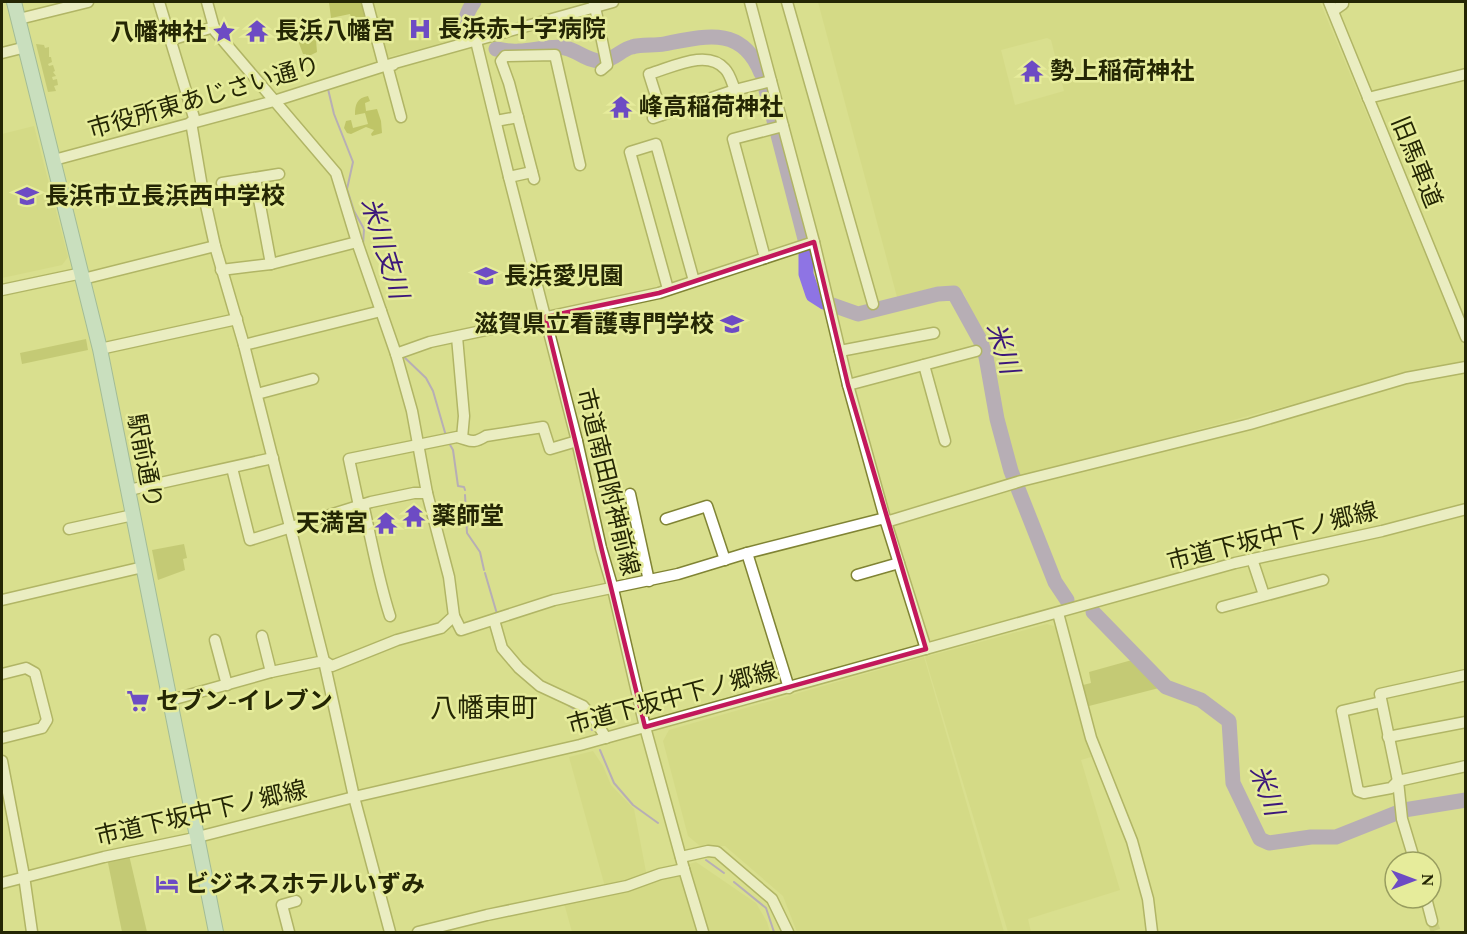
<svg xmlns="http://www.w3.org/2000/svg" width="1467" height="934" viewBox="0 0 1467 934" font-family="Spectral,'Noto Sans JP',serif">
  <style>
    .built { fill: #cfd57c; fill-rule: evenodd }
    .green { fill: #acb257 }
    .forest { fill: #a1a639 }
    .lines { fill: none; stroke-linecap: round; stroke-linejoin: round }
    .stream { stroke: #8e74e4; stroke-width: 2 }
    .river { stroke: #8e74e4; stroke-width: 15 }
    .minor-tunnel { stroke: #b5ba72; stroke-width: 10; stroke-dasharray: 10 5; stroke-linecap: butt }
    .minor-casing { stroke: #808434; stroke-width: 13 }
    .major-casing { stroke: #6293a0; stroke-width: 16 }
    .minor { stroke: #fff; stroke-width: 10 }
    .major { stroke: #b5e1f8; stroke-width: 14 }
    .marked { fill: none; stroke: #c2185b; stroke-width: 4.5; stroke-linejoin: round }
    .labels { text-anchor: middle; stroke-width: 5; stroke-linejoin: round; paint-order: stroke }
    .poi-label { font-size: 24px; font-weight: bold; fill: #242604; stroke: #e6ec9b; text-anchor: start }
    .street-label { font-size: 24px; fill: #242604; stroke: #e6ec9b }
    .water-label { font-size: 26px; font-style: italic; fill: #3b177b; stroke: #e6ec9b }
    .quarter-label { font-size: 27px; fill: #242604; stroke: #e6ec9b }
  </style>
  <rect width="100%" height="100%" fill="#d9df8e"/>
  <g class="built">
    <polygon points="372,2 468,2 461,15 464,35 435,45 388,57 384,55"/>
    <path d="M818 2H1320L1465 350V362L1426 368 1019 478 1006 439 989 347 964 294 953 287 940 286 897 297ZM1047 38 1051 40 1064 91 1015 105 1001 50Z"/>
    <polygon points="34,126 68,257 62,265 2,278 2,134"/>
    <polygon points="1047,624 1057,627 1091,757 1081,760 1120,890 1028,919 1031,932 1008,932 925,657"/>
    <polygon points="924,657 1004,932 797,932 783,896 725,846 700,846 688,836 663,741 669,730"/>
    <polygon points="593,751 603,766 611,785 634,809 647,877 696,862 756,903 767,922 770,932 572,932 564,903 607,894 569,757"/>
  </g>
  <g class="green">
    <polygon points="36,44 44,45 45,48 49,47 49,57 51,57 52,62 48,64 49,66 53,65 55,71 53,72 56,76 52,77 53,80 57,79 58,85 54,86 56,91 48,92"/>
    <polygon points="86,339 88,350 22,364 20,353"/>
    <polygon points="184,544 187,558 183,559 185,570 158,580 152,550"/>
    <polygon points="1132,660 1159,688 1089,706 1083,685 1091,683 1089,672"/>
    <polygon points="129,855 147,932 122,932 107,858"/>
  </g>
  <g class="forest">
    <polygon points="329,2 363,2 369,29 359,31 360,33 357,36 350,14 331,18"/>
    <polygon points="302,28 321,30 316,40 317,52 307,57 306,54 303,54 294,30"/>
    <path d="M368 96 370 101 365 103 366 111 377 109 381 121 382 133 372 136 371 134 374 130 366 127 351 134 347 133 344 128 346 121 351 120 353 128 368 124 365 113 355 115C355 104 357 98 368 96Z"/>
  </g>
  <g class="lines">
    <g class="stream">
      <polyline points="328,89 334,114 353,162 347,189 354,211 364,229 363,245"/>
      <polyline points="403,356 426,378 433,391 446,436"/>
      <polyline points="449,443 453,450 458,486 464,487 465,490"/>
      <polyline points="465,495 467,533 480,552 484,570"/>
      <polyline points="485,573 497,614"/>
      <polyline points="527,682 537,689"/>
      <polyline points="568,705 587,718 592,730"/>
      <polyline points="600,750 614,783 633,805 658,823"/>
      <polyline points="706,860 724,873"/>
      <polyline points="734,882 766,908 774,932"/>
    </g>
    <g class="river">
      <path d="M469 37C464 22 465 14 474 2"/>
      <path d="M496 49C503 50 511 52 519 51 533 51 551 45 565 48 577 50 590 63 603 61 615 59 622 49 632 47 642 44 654 46 664 44 705 36 742 25 761 73"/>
      <polyline points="766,90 775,124"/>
      <polyline points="777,131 805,239"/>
      <polyline points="806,250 806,274 813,295 824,302 858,314 938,294 954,293 980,340 986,357 997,419 1011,471 1055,582 1067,600"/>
      <polyline points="1093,612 1166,687 1201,700 1229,721 1233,783 1260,839 1269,843 1311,837 1336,837 1404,810 1466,800"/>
    </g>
    <polyline class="minor-tunnel" points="1432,921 1436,932"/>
    <g class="minor-casing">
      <g id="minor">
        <polyline points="159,2 195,121"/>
        <polyline points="207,2 215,31 336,173 357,242 396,354 412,411 427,493 449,577 454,616 441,628 397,640 332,666 324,661"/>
        <polyline points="367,2 384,66"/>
        <polyline points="594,2 607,65 601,70"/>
        <polyline points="750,2 814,242 848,385 886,522 926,649"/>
        <polyline points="787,2 873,304"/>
        <polyline points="1329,2 1466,337"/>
        <polyline points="1333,11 1343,4 1343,2"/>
        <polyline points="19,19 88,2"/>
        <polyline points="170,40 214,27"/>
        <polyline points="476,41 509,177 577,441 601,548 613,589 645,727 684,869 703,932"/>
        <polyline points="2,53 26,47"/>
        <polyline points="393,65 387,65 401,117"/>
        <polyline points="1368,98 1466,74"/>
        <path d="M662 115 649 74C671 68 707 48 725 69 730 74 732 83 735 90"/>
        <polyline points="653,118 735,90 771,81"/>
        <polyline points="496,121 518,117"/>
        <polyline points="54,160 274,101 384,66 613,2"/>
        <polyline points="509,177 532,172"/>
        <polyline points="534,179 509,83 501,61 505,56 555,55 580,165"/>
        <polyline points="222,183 279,174"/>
        <polyline points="765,258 733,139 783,126"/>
        <polyline points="271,264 357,242"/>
        <polyline points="221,270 271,264 255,178"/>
        <polyline points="83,279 215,246"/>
        <polyline points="668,289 630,152 656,144 694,281"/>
        <polyline points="2,290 82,273"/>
        <polyline points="457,337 464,416 462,438"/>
        <polyline points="244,345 381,311"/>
        <polyline points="100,349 237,319"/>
        <polyline points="840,351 934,333"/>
        <polyline points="396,354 430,342 659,293 814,242"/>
        <polyline points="924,365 945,441"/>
        <polyline points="848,385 976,351"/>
        <polyline points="257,394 313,379"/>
        <polyline points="232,468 250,540 371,502 414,493 427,493"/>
        <polyline points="129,490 273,458"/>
        <polyline points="630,494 649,581"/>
        <path d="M363 504C372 542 378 579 390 616"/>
        <path d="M359 506 349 459 457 437C471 440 471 445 486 436L543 427 550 449 577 441"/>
        <polyline points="666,519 707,506 725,560"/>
        <polyline points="886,522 1021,481 1250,424 1406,378 1466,367"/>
        <polyline points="69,529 133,515"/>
        <polyline points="747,553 789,688"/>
        <polyline points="1252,559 1264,595"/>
        <polyline points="857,575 899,563"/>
        <polyline points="2,600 143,567"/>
        <polyline points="1222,607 1323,580"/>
        <polyline points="1058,613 1091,738 1132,841 1148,899 1152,932"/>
        <polyline points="454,616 461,630 554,600 678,574 747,553 885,518"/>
        <polyline points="494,620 502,648 519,668 540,686 583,706 595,720 606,738"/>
        <polyline points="262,636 271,672"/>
        <polyline points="215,640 227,685"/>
        <polyline points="324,661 354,797 390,932"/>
        <polyline points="2,674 26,668 35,673 47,720 42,728 2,738"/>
        <polyline points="171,700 271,672 324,661 244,345 215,246 202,187 191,122"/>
        <polyline points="1381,702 1342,711 1358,791 1364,793 1391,788 1398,781 1466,766"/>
        <polyline points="1388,737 1466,722"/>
        <polyline points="2,761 24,876 32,932"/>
        <polyline points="681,857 708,851 717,852 772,899 788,932"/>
        <polyline points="1415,862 1402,819 1398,781 1380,694 1466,675"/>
        <polyline points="2,883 104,857 190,839 354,797 580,745 1235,563 1382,531 1466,509"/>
        <polyline points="1426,898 1432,921"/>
        <polyline points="289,932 282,905 296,901"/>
        <polyline points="418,932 487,915 627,886 660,874 684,869"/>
      </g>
    </g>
    <g class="major-casing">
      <polyline id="major" points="14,2 100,349 216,932"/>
    </g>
    <use href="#minor" class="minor"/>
    <use href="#major" class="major"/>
  </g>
  <path d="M0 0H1467V934H0ZM814 242 848 385 926 649 645 727 545 317 659 293Z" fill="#d9df8e" fill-opacity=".55" fill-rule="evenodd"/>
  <path class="marked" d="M814 242 848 385 926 649 645 727 545 317 659 293Z"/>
  <defs>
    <g id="hospital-bare" transform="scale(1.8)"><path d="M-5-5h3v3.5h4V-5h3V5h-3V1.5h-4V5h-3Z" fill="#6d4bc4" stroke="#e6ec9b" stroke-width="2.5" paint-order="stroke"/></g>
    <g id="temple-bare" transform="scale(1.8)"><path d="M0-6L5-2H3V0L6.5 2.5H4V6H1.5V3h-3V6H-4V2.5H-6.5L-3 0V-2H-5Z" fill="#6d4bc4" stroke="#e6ec9b" stroke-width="2.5" paint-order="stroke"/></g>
    <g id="sight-bare" transform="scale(1.8)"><path d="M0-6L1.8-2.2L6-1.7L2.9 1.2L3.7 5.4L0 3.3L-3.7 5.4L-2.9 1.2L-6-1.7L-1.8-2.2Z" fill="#6d4bc4" stroke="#e6ec9b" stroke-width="2.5" paint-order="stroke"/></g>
    <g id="school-bare" transform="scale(1.8)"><path d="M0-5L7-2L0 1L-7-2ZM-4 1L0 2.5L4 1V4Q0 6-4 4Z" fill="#6d4bc4" stroke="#e6ec9b" stroke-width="2.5" paint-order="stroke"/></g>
    <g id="supermarket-bare" transform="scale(1.8)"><path d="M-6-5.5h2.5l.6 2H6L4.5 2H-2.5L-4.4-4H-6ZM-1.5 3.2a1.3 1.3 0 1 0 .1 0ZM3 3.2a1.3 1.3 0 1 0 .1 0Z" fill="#6d4bc4" stroke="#e6ec9b" stroke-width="2.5" paint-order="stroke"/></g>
    <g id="hotel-bare" transform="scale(1.8)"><path d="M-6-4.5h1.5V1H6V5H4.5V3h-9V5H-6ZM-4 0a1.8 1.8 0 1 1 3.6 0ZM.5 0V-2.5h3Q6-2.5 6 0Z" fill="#6d4bc4" stroke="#e6ec9b" stroke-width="2.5" paint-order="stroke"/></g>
  </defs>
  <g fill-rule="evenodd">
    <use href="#hospital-bare" x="420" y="29"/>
    <use href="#temple-bare" x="257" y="31"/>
    <use href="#sight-bare" x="224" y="32"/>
    <use href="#temple-bare" x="1032" y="71"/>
    <use href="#temple-bare" x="621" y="107"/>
    <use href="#school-bare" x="27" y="196"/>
    <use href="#school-bare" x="486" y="276"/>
    <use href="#school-bare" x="732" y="324"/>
    <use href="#temple-bare" x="414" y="516"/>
    <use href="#temple-bare" x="386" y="523"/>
    <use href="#supermarket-bare" x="138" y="701"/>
    <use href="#hotel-bare" x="167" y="884"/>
  </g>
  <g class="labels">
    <g class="poi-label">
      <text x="438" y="37">長浜赤十字病院</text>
      <text x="275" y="39">長浜八幡宮</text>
      <text x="206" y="40" text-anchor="end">八幡神社</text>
      <text x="1050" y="79">勢上稲荷神社</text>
      <text x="639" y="115">峰高稲荷神社</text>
      <text x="45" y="204">長浜市立長浜西中学校</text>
      <text x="504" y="284">長浜愛児園</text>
      <text x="714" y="332" text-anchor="end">滋賀県立看護専門学校</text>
      <text x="432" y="524">薬師堂</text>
      <text x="368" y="531" text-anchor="end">天満宮</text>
      <text x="156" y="709">セブン-イレブン</text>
      <text x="185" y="892">ビジネスホテルいずみ</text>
    </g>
    <g class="street-label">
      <text transform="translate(204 97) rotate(-16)" y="8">市役所東あじさい通り</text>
      <text transform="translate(1417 162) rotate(68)" y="8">旧馬車道</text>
      <text transform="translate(145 461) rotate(79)" y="8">駅前通り</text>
      <text transform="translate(608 482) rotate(76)" y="8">市道南田附神前線</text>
      <text transform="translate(1272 536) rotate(-14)" y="8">市道下坂中下ノ郷線</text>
      <text transform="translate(672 698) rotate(-15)" y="8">市道下坂中下ノ郷線</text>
      <text transform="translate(201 813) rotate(-13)" y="8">市道下坂中下ノ郷線</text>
    </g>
    <g class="water-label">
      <text transform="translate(385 248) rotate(73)" y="9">米川支川</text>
      <text transform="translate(1003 348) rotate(72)" y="9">米川</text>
      <text transform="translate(1267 790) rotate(70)" y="9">米川</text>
    </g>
    <g class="quarter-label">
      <text x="484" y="717">八幡東町</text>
    </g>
  </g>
  <rect width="1467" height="934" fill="none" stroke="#242604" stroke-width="6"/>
  <g transform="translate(1413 880) rotate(90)"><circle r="28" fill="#e6ec9b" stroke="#989d5f" stroke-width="1.5"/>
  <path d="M0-4.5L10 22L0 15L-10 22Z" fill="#6d4bc4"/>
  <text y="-9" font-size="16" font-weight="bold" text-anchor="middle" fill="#242604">N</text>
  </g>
</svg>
